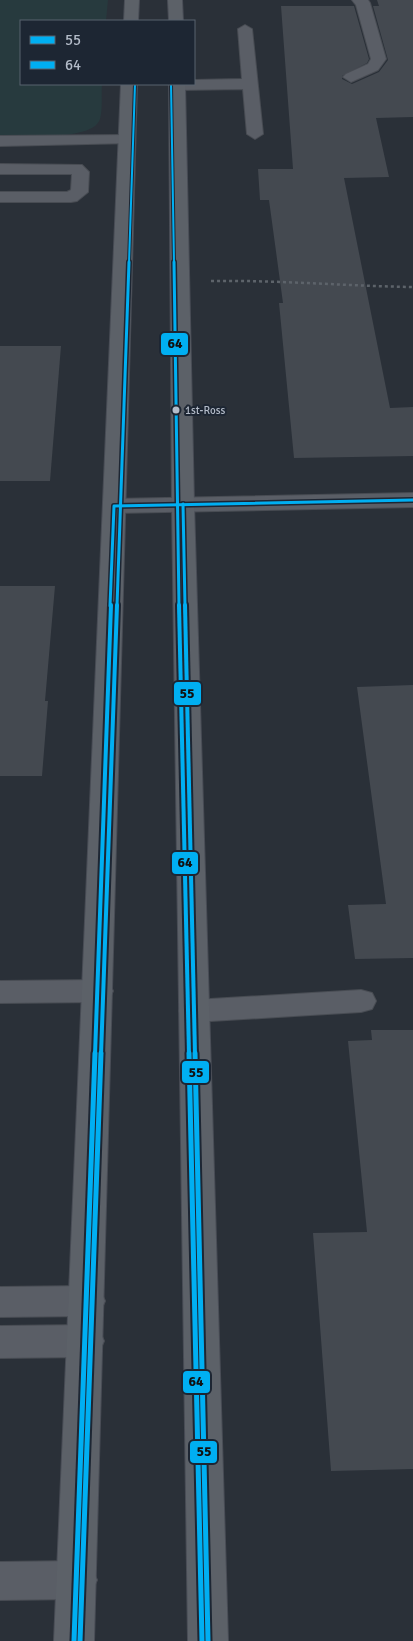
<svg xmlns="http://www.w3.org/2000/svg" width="413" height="1641" viewBox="0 0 413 1641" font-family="Signika,sans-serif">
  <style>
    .green { fill: #273a3e }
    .building { fill: #444950 }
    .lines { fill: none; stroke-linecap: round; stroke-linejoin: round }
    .minor-casing { stroke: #484c53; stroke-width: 2 }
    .major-casing { stroke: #484c55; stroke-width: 2 }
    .path { stroke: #5d636a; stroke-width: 2.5; stroke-dasharray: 3 3; stroke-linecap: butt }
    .minor { fill: #5a5e66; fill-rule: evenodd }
    .major { fill: #5c6168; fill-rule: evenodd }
    .bus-1-far2-casing { stroke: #1d2633; stroke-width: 6 }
    .bus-1-far1-casing { stroke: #1d2633; stroke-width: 8 }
    .bus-1-casing { stroke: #1d2633; stroke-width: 9 }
    .bus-2-far3-casing { stroke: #1d2633; stroke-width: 4 }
    .bus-2-far2-casing { stroke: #1d2633; stroke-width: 6 }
    .bus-2-far1-casing { stroke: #1d2633; stroke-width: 8 }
    .bus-2-casing { stroke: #1d2633; stroke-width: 9 }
    .bus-1-far2 { stroke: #00aff2; stroke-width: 3 }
    .bus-1-far1 { stroke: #00aff2; stroke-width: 4 }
    .bus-1 { stroke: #00aff2; stroke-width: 5 }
    .bus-2-far3 { stroke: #00aff2; stroke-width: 2 }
    .bus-2-far2 { stroke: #00aff2; stroke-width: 3 }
    .bus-2-far1 { stroke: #00aff2; stroke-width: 4 }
    .bus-2 { stroke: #00aff2; stroke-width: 5 }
    .bus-dot { fill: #b4bcc9; stroke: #1d2633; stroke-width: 2 }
    .labels { text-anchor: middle; stroke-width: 4; stroke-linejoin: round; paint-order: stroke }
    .far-bus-label { font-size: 11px; fill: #b4bcc9; stroke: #1d2633; text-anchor: start }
    .line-badge { stroke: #1d2633; stroke-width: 2 }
    .pale-badge-label { font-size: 14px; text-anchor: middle; font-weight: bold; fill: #111 }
  </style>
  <rect width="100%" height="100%" fill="#2a3038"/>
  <path class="green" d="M0 0H108L106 21H21V84H102C101 94 103 108 100 119 93 142 20 135 0 135Z"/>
  <g class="building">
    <polygon points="377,0 413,0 413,117 376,118 389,177 344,178 390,408 413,407 413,456 294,458 279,303 283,303 269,200 260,200 258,169 293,169 281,6 354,6 369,59 367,63 342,76 342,79 352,84 379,72 388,60 373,6 379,6"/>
    <polygon points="0,346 61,346 50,481 0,481"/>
    <polygon points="0,586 55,586 45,701 48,701 42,776 0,776"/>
    <polygon points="413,685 413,958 355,959 348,905 386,904 357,687"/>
    <polygon points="371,1030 413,1030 413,1469 331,1471 313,1233 367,1232 348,1041 372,1040"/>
  </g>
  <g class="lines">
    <g class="minor-casing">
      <g id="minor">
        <polygon points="352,0 368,0 370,3 386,59 378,70 351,82 343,77 346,74 368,64 371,59 356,5"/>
        <polygon points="245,25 252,29 263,134 255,139 247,134 243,89 177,90 169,85 194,84 194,80 242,79 238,29"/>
        <polygon points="126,135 134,140 132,143 0,146 0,136"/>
        <polygon points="0,164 82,165 89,172 88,192 77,201 71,202 0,202 0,192 67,192 71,190 72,174 0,174"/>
        <polygon points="413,493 413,507 114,513 106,511 103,506 106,501 114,499"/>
        <polygon points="98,980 109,983 113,991 109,999 98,1002 0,1003 0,981"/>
        <polygon points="361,990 372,993 376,1001 372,1009 361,1012 194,1022 183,1019 179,1011 183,1003 194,1000"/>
        <polygon points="87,1286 100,1290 105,1301 100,1312 87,1316 0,1317 0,1287"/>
        <polygon points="86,1325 99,1330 104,1341 99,1352 86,1357 0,1358 0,1326"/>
        <polygon points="77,1561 91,1567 97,1580 91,1593 77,1599 0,1600 0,1562"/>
      </g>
    </g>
    <g class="major-casing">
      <g id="major">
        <polygon points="125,0 139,0 138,21 124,21"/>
        <polygon points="168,0 182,0 183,21 169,21"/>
        <polygon points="121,84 137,84 94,1641 54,1641"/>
        <polygon points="169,84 185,84 194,504 228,1641 188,1641 172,504"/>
      </g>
    </g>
    <path class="path" d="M211 281C279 280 345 286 413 287"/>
    <use href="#minor" class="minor"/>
    <use href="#major" class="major"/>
    <g class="bus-1-far2-casing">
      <g id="bus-1-far2">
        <polyline points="183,504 185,606"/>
        <polyline points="110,606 114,506 413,500"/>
      </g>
    </g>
    <g class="bus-1-far1-casing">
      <g id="bus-1-far1">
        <polyline points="185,605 195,1055"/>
        <polyline points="95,1055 111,605"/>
      </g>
    </g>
    <g class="bus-1-casing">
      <g id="bus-1">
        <polyline points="195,1053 208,1641"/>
        <polyline points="74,1641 95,1053"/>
      </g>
    </g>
    <g class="bus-2-far3-casing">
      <g id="bus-2-far3">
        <polyline points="171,84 174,263"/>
        <polyline points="129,263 135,84"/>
      </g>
    </g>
    <g class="bus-2-far2-casing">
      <g id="bus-2-far2">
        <polyline points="174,262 179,606"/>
        <polyline points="117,606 129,262"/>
      </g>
    </g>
    <g class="bus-2-far1-casing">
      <g id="bus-2-far1">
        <polyline points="179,605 189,1055"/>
        <polyline points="101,1055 117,605"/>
      </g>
    </g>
    <g class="bus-2-casing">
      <g id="bus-2">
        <polyline points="189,1053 202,1641"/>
        <polyline points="80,1641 101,1053"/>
      </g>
    </g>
    <use href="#bus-1-far2" class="bus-1-far2"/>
    <use href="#bus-1-far1" class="bus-1-far1"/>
    <use href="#bus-1" class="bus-1"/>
    <use href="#bus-2-far3" class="bus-2-far3"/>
    <use href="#bus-2-far2" class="bus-2-far2"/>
    <use href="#bus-2-far1" class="bus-2-far1"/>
    <use href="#bus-2" class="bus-2"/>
  </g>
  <circle class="bus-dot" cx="176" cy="410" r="4.5"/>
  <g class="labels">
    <g class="far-bus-label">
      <text x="185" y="414">1st-Ross</text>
    </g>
  </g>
  <g class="line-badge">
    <rect x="160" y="332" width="29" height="24" rx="5" fill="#00aff2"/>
    <rect x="173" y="681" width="29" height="25" rx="5" fill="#00aff2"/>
    <rect x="171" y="851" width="28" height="24" rx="5" fill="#00aff2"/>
    <rect x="181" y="1060" width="29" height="24" rx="5" fill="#00aff2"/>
    <rect x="182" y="1370" width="29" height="24" rx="5" fill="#00aff2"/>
    <rect x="189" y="1440" width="29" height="24" rx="5" fill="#00aff2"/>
  </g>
  <g class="pale-badge-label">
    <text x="175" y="348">64</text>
    <text x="187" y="698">55</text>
    <text x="185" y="867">64</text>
    <text x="196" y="1077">55</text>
    <text x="196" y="1386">64</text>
    <text x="204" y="1456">55</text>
  </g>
  <rect x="20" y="20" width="175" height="65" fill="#1d2633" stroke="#59626f"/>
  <rect x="30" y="36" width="25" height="8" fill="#00aff2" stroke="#59626f"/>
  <text x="65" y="45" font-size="15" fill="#b4bcc9">55</text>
  <rect x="30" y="61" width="25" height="8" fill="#00aff2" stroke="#59626f"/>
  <text x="65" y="70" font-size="15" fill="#b4bcc9">64</text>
</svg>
